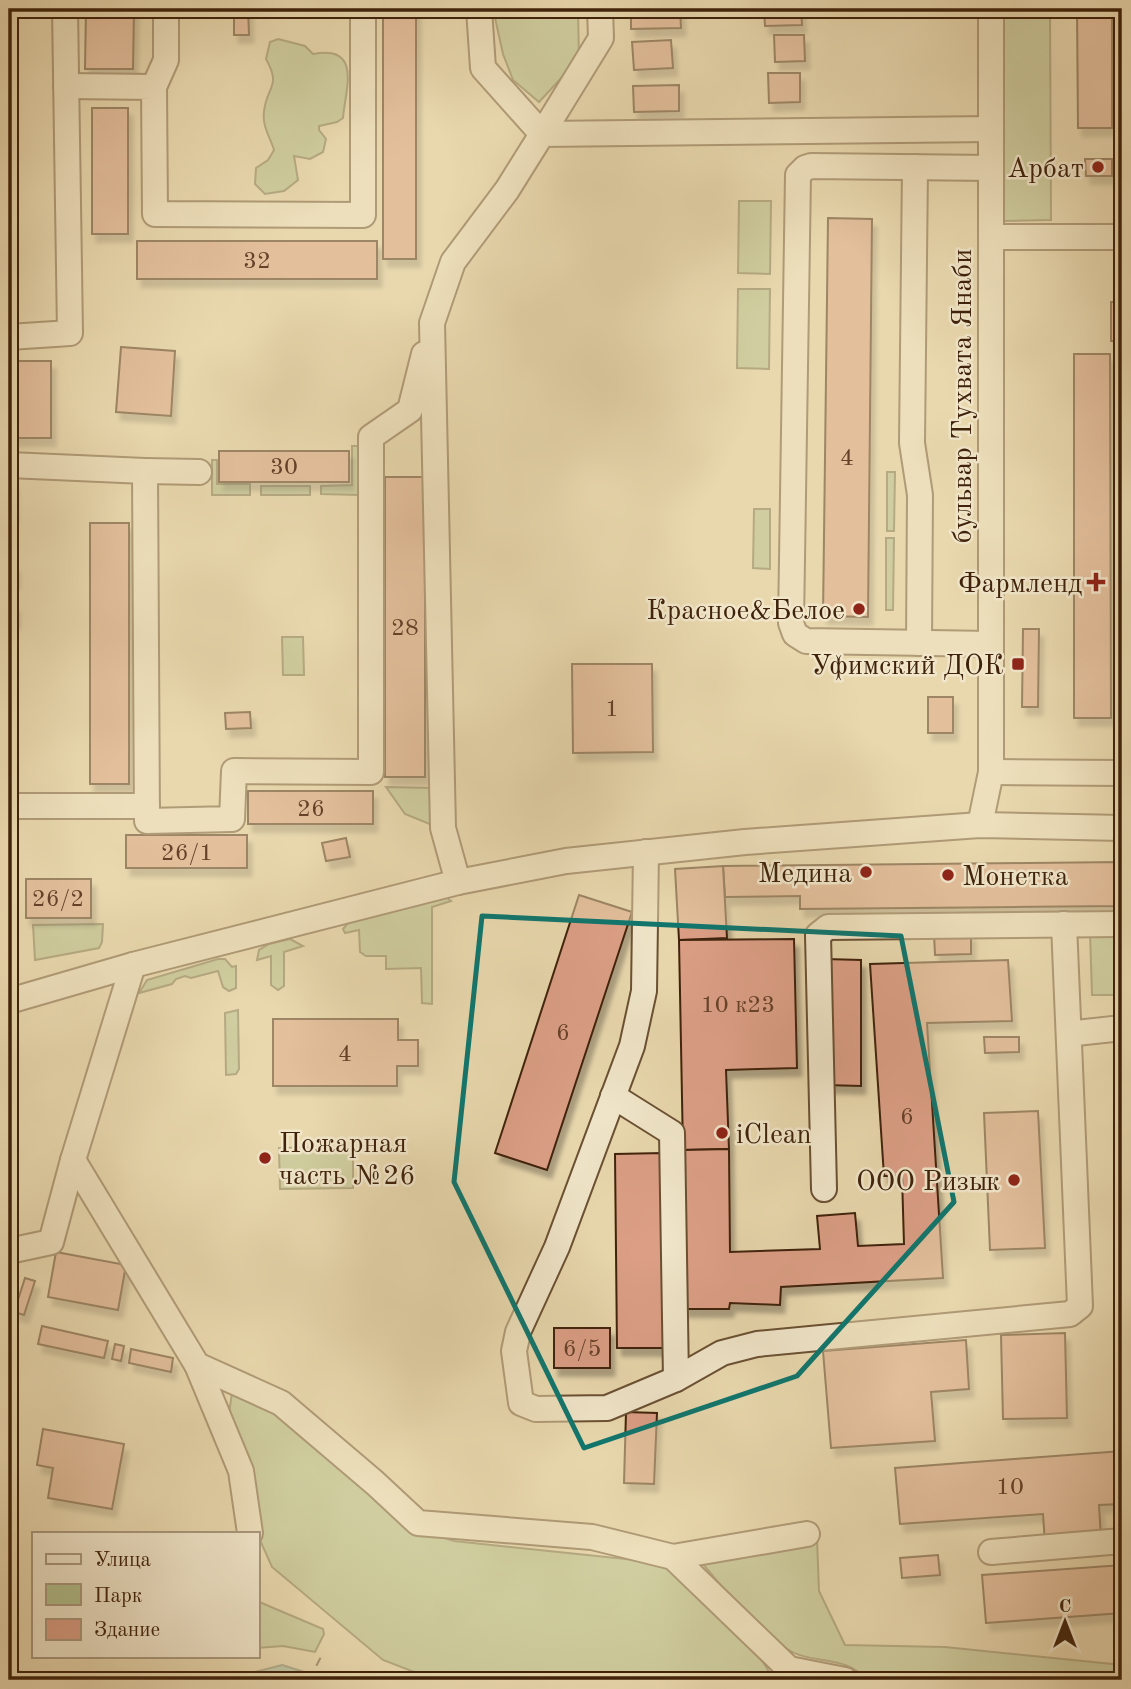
<svg xmlns="http://www.w3.org/2000/svg" width="1131" height="1689" viewBox="0 0 1131 1689" font-family="'Old Standard TT',serif">
  <style>
    .green { fill: #b2c08e; stroke: #78714c; stroke-width: 2 }
    .water { fill: #99bba6; stroke: #757e68; stroke-width: 2 }
    .lines { fill: none; stroke-linecap: round; stroke-linejoin: round }
    .ferry { stroke: #564831; stroke-width: 2; stroke-dasharray: 9 7; stroke-linecap: butt }
    .building { fill: #dc9f86; stroke: #3f220a; stroke-width: 2; filter: url(#shadow) }
    .minor-casing { stroke: #6a5033; stroke-width: 28 }
    .minor { stroke: #f1e6ca; stroke-width: 24 }
    .marked { fill: none; stroke: #0f766e; stroke-width: 5; stroke-linejoin: round }
    .poi-dot { fill: #8f2418; stroke: #f1e6ca; stroke-width: 2.5 }
    .labels { text-anchor: middle; stroke-width: 5; stroke-linejoin: round; paint-order: stroke }
    .number-label { font-size: 24px; fill: #664129 }
    .poi-label { font-size: 28px; fill: #3f220a; stroke: #f1e6ca; text-anchor: end }
    .street-label { font-size: 28px; fill: #3f220a; stroke: #f1e6ca }
  </style>
  <defs>
    <filter id="shadow"><feDropShadow dx="4.5" dy="8" stdDeviation="2" flood-color="#0004"/></filter>
  </defs>
  <rect width="100%" height="100%" fill="#e9d8ae"/>
  <filter id="stains"><feTurbulence type="fractalNoise" baseFrequency=".00286" numOctaves="4"/><feColorMatrix values="0 0 0 0 .2 0 0 0 0 .09 0 0 0 0 .02 0 0 0 .5 -.17"/></filter>
  <radialGradient id="worn" r=".72"><stop offset=".6" stop-color="#630" stop-opacity="0"/><stop offset="1" stop-color="#630" stop-opacity=".3"/></radialGradient>
  <g class="green">
    <polygon points="493,9 578,9 579,59 539,102 513,80 503,54"/>
    <polygon points="1002,9 1050,9 1051,220 1003,221"/>
    <path d="M278 39 305 46 313 54C363 44 345 91 343 118L337 122 319 126V130L326 139 323 152 310 159 294 156 298 180 284 191 265 194 255 184 256 168 268 160 274 150C270 137 262 126 264 112 266 87 282 87 266 59L270 42Z"/>
    <polygon points="739,201 771,201 770,274 738,273"/>
    <polygon points="738,289 770,289 769,369 737,368"/>
    <polygon points="352,446 361,446 361,492 358,495 321,494 321,486 352,485"/>
    <polygon points="212,460 217,460 217,484 250,484 250,495 212,495"/>
    <polygon points="887,472 895,472 894,531 887,531"/>
    <rect x="261" y="486" width="49" height="9"/>
    <polygon points="754,509 770,509 770,569 753,568"/>
    <polygon points="886,538 894,538 893,610 886,610"/>
    <polygon points="282,637 303,637 304,675 283,675"/>
    <polygon points="386,787 431,788 432,825 405,814"/>
    <polygon points="9,877 11,877 13,919 17,921 17,966 9,966"/>
    <polygon points="445,896 451,901 432,907 432,1004 422,1003 421,968 386,969 386,956 366,956 360,952 359,930 345,933 343,929 348,923"/>
    <polygon points="103,924 102,942 99,948 35,960 33,925"/>
    <polygon points="1090,932 1122,932 1122,995 1092,995"/>
    <polygon points="290,939 303,946 284,952 284,986 278,990 271,985 271,956 257,960 259,950 269,944"/>
    <polygon points="218,959 225,959 232,967 236,966 236,988 229,991 223,987 218,971 191,978 185,976 176,979 172,984 139,993 147,980"/>
    <polygon points="238,1010 239,1069 236,1074 226,1075 225,1013"/>
    <polygon points="353,1147 353,1188 280,1189 279,1148"/>
    <polygon points="232,1393 279,1410 407,1525 454,1541 673,1564 751,1642 774,1680 459,1680 427,1677 383,1660 272,1567 259,1538 229,1413"/>
    <path d="M817 1539 819 1591 845 1645 945 1647 1122 1665V1680H866C847 1654 810 1665 787 1649 755 1629 726 1591 702 1563Z"/>
    <polygon points="257,1601 323,1629 324,1634 315,1652 283,1646 257,1648"/>
  </g>
  <g class="water">
    <polygon points="282,1665 330,1680 224,1680"/>
    <polygon points="9,1670 77,1680 9,1680"/>
  </g>
  <g class="lines">
    <polyline class="ferry" points="309,1680 323,1653"/>
  </g>
  <g class="building">
    <polygon points="86,9 134,9 133,69 85,69"/>
    <polygon points="234,9 248,9 249,35 234,35"/>
    <rect x="383" y="9" width="33" height="250"/>
    <polygon points="631,9 680,9 681,28 631,29"/>
    <polygon points="764,9 801,9 802,25 765,26"/>
    <polygon points="1077,9 1112,9 1112,128 1078,128"/>
    <polygon points="774,35 804,35 805,61 775,62"/>
    <polygon points="671,40 673,68 634,70 632,42"/>
    <polygon points="768,73 800,73 800,102 769,103"/>
    <polygon points="679,85 679,111 634,112 633,86"/>
    <rect x="92" y="108" width="36" height="126"/>
    <polygon points="1085,159 1112,159 1112,176 1086,176"/>
    <polygon points="828,218 872,219 868,617 823,616"/>
    <rect x="137" y="241" width="240" height="38"/>
    <rect x="1111" y="302" width="11" height="39"/>
    <polygon points="121,347 175,351 171,416 116,412"/>
    <polygon points="1074,354 1110,354 1111,718 1074,718"/>
    <rect x="11" y="361" width="40" height="77"/>
    <rect x="219" y="451" width="130" height="31"/>
    <rect x="385" y="477" width="40" height="300"/>
    <rect x="9" y="482" width="4" height="33"/>
    <rect x="90" y="523" width="39" height="261"/>
    <polygon points="9,564 15,564 15,581 9,582"/>
    <rect x="9" y="604" width="6" height="17"/>
    <polygon points="1023,629 1039,629 1038,707 1022,707"/>
    <polygon points="572,664 652,664 653,752 573,753"/>
    <rect x="928" y="697" width="25" height="36"/>
    <polygon points="250,712 251,728 226,729 225,713"/>
    <rect x="248" y="791" width="125" height="33"/>
    <rect x="126" y="835" width="121" height="33"/>
    <polygon points="346,838 350,857 326,861 322,843"/>
    <polygon points="1122,862 1122,906 800,909 800,896 725,897 723,866"/>
    <polygon points="723,866 727,938 679,940 675,869"/>
    <rect x="26" y="879" width="65" height="39"/>
    <polygon points="579,895 632,912 547,1170 495,1153"/>
    <polygon points="971,933 971,954 935,955 934,934"/>
    <polygon points="794,939 797,1068 726,1070 729,1149 683,1150 679,940"/>
    <polygon points="825,959 861,960 861,1086 825,1085"/>
    <polygon points="1008,960 1012,1021 927,1023 943,1278 781,1287 780,1305 730,1303 729,1309 683,1309 683,1150 729,1149 730,1252 820,1249 817,1216 855,1213 858,1246 904,1244 902,1176 884,1176 870,964"/>
    <polygon points="273,1019 398,1019 398,1040 418,1040 418,1066 397,1066 397,1086 273,1086"/>
    <polygon points="984,1037 1019,1037 1019,1052 985,1053"/>
    <polygon points="1038,1111 1045,1248 990,1250 984,1113"/>
    <polygon points="663,1153 664,1348 617,1348 615,1154"/>
    <polygon points="56,1252 126,1265 118,1310 48,1297"/>
    <polygon points="25,1278 35,1281 24,1315 14,1312"/>
    <polygon points="42,1326 108,1341 104,1358 38,1344"/>
    <rect x="554" y="1328" width="56" height="40"/>
    <polygon points="1065,1333 1067,1418 1003,1419 1001,1335"/>
    <polygon points="966,1340 969,1389 931,1392 935,1441 831,1448 823,1351"/>
    <polygon points="115,1344 124,1346 121,1361 112,1359"/>
    <polygon points="131,1349 173,1358 171,1372 129,1363"/>
    <polygon points="626,1412 657,1413 654,1484 624,1483"/>
    <polygon points="43,1429 124,1444 112,1509 48,1498 53,1468 37,1465"/>
    <polygon points="1122,1451 1122,1504 1099,1505 1101,1539 1045,1543 1043,1514 900,1524 895,1468"/>
    <polygon points="938,1555 940,1575 902,1578 900,1558"/>
    <polygon points="1122,1565 1122,1613 986,1623 982,1575"/>
  </g>
  <g class="lines">
    <g class="minor-casing">
      <g id="minor">
        <polyline points="479,9 483,68 542,134 601,38 600,9"/>
        <polyline points="66,86 154,87 155,214 363,215 363,9"/>
        <polyline points="154,87 166,60 166,9"/>
        <polyline points="915,167 912,443 920,495 919,643"/>
        <polyline points="991,237 1122,237"/>
        <polyline points="9,337 70,333 65,9"/>
        <polyline points="9,465 145,471 147,821 232,819 234,771 371,772 371,437 410,410 424,354"/>
        <polyline points="145,471 199,472"/>
        <polyline points="991,644 806,641 795,634 791,623 798,175 805,168 811,166 991,168"/>
        <polyline points="991,772 1122,773"/>
        <polyline points="9,806 147,806"/>
        <polyline points="980,825 991,772 991,9"/>
        <polyline points="646,852 644,991 632,1046 557,1247 518,1332 514,1351 521,1403 536,1409 607,1408 676,1379 722,1353 757,1344 1070,1314 1080,1306 1064,924"/>
        <polyline points="458,882 443,828 432,323 453,262 507,190 542,134 991,129"/>
        <polyline points="9,1001 133,965 458,882 566,861 745,842 980,825 1122,828"/>
        <polyline points="1076,1033 1122,1028"/>
        <polyline points="613,1096 672,1133 676,1379"/>
        <polyline points="73,1160 197,1365 281,1403 375,1483 418,1523 592,1537 673,1557 789,1669 845,1680"/>
        <polyline points="824,1189 818,935 828,927 1122,924"/>
        <polyline points="9,1251 51,1242 73,1160 133,965"/>
        <polyline points="197,1365 241,1471 250,1533"/>
        <polyline points="991,1552 1122,1541"/>
        <polyline points="673,1557 807,1534"/>
      </g>
    </g>
    <use href="#minor" class="minor"/>
  </g>
  <path d="M0 0H1131V1689H0ZM482 916 901 936 954 1202 797 1376 584 1448 454 1182Z" fill="#e9d8ae" fill-opacity=".55" fill-rule="evenodd"/>
  <path class="marked" d="M482 916 901 936 954 1202 797 1376 584 1448 454 1182Z"/>
  <g class="poi-dot">
    <circle cx="1098" cy="167" r="7"/>
    <path d="M1092.5 571.5h7v7h7v7h-7v7h-7v-7h-7v-7h7z"/>
    <circle cx="859" cy="609" r="7"/>
    <rect x="1011" y="657" width="14" height="14" rx="3.5"/>
    <circle cx="866" cy="872" r="7"/>
    <circle cx="948" cy="875" r="7"/>
    <circle cx="722" cy="1133" r="7"/>
    <circle cx="265" cy="1158" r="7"/>
    <circle cx="1014" cy="1180" r="7"/>
  </g>
  <g class="labels">
    <g class="number-label">
      <text x="257" y="268">32</text>
      <text x="847" y="465">4</text>
      <text x="284" y="474">30</text>
      <text x="405" y="635">28</text>
      <text x="612" y="716">1</text>
      <text x="311" y="816">26</text>
      <text x="187" y="860">26/1</text>
      <text x="58" y="906">26/2</text>
      <text x="738" y="1012">10 к23</text>
      <text x="563" y="1040">6</text>
      <text x="345" y="1061">4</text>
      <text x="907" y="1124">6</text>
      <text x="582" y="1356">6/5</text>
      <text x="1010" y="1494">10</text>
    </g>
    <g class="poi-label">
      <text x="1084" y="177">Арбат</text>
      <text x="1082" y="592">Фармленд</text>
      <text x="845" y="619">Красное&amp;Белое</text>
      <text x="1004" y="674">Уфимский ДОК</text>
      <text x="852" y="882">Медина</text>
      <text x="962" y="885" text-anchor="start">Монетка</text>
      <text x="736" y="1143" text-anchor="start">iClean</text>
      <text x="279" y="1152" text-anchor="start">Пожарная<tspan x="279" dy="32">часть №26</tspan></text>
      <text x="1000" y="1190">ООО Ризык</text>
    </g>
    <g class="street-label">
      <text transform="translate(961 396) rotate(-90)" y="10">бульвар Тухвата Янаби</text>
    </g>
  </g>
  <rect width="1131" height="1689" fill="none" stroke="#e9d8ae" stroke-width="35"/>
  <rect x="10" y="10" width="1110" height="1668" fill="none" stroke="#3f220a" stroke-width="3.5"/>
  <rect x="18" y="18" width="1096" height="1654" fill="none" stroke="#3f220a" stroke-width="2"/>
  <rect x="32" y="1532" width="228" height="126" fill="#f1e6ca" stroke="#aa987d" stroke-width="2"/>
  <rect x="46" y="1554" width="35" height="10" fill="#f1e6ca" stroke="#aa987d" stroke-width="2"/>
  <text x="94" y="1566" font-size="21" fill="#3f220a">Улица</text>
  <rect x="46" y="1584" width="35" height="21" fill="#b2c08e" stroke="#aa987d" stroke-width="2"/>
  <text x="94" y="1602" font-size="21" fill="#3f220a">Парк</text>
  <rect x="46" y="1619" width="35" height="21" fill="#dc9f86" stroke="#aa987d" stroke-width="2"/>
  <text x="94" y="1636" font-size="21" fill="#3f220a">Здание</text>
  <g transform="translate(1065 1622)" stroke="#f1e6ca" stroke-width="5" paint-order="stroke">
  <path d="M0-5L12 26L0 18L-12 26Z" fill="#3f220a"/>
  <text y="-10" font-size="19" font-weight="bold" text-anchor="middle" fill="#3f220a">С</text>
  </g>
  <rect width="100%" height="100%" filter="url(#stains)"/>
  <rect width="100%" height="100%" fill="url(#worn)"/>
</svg>
